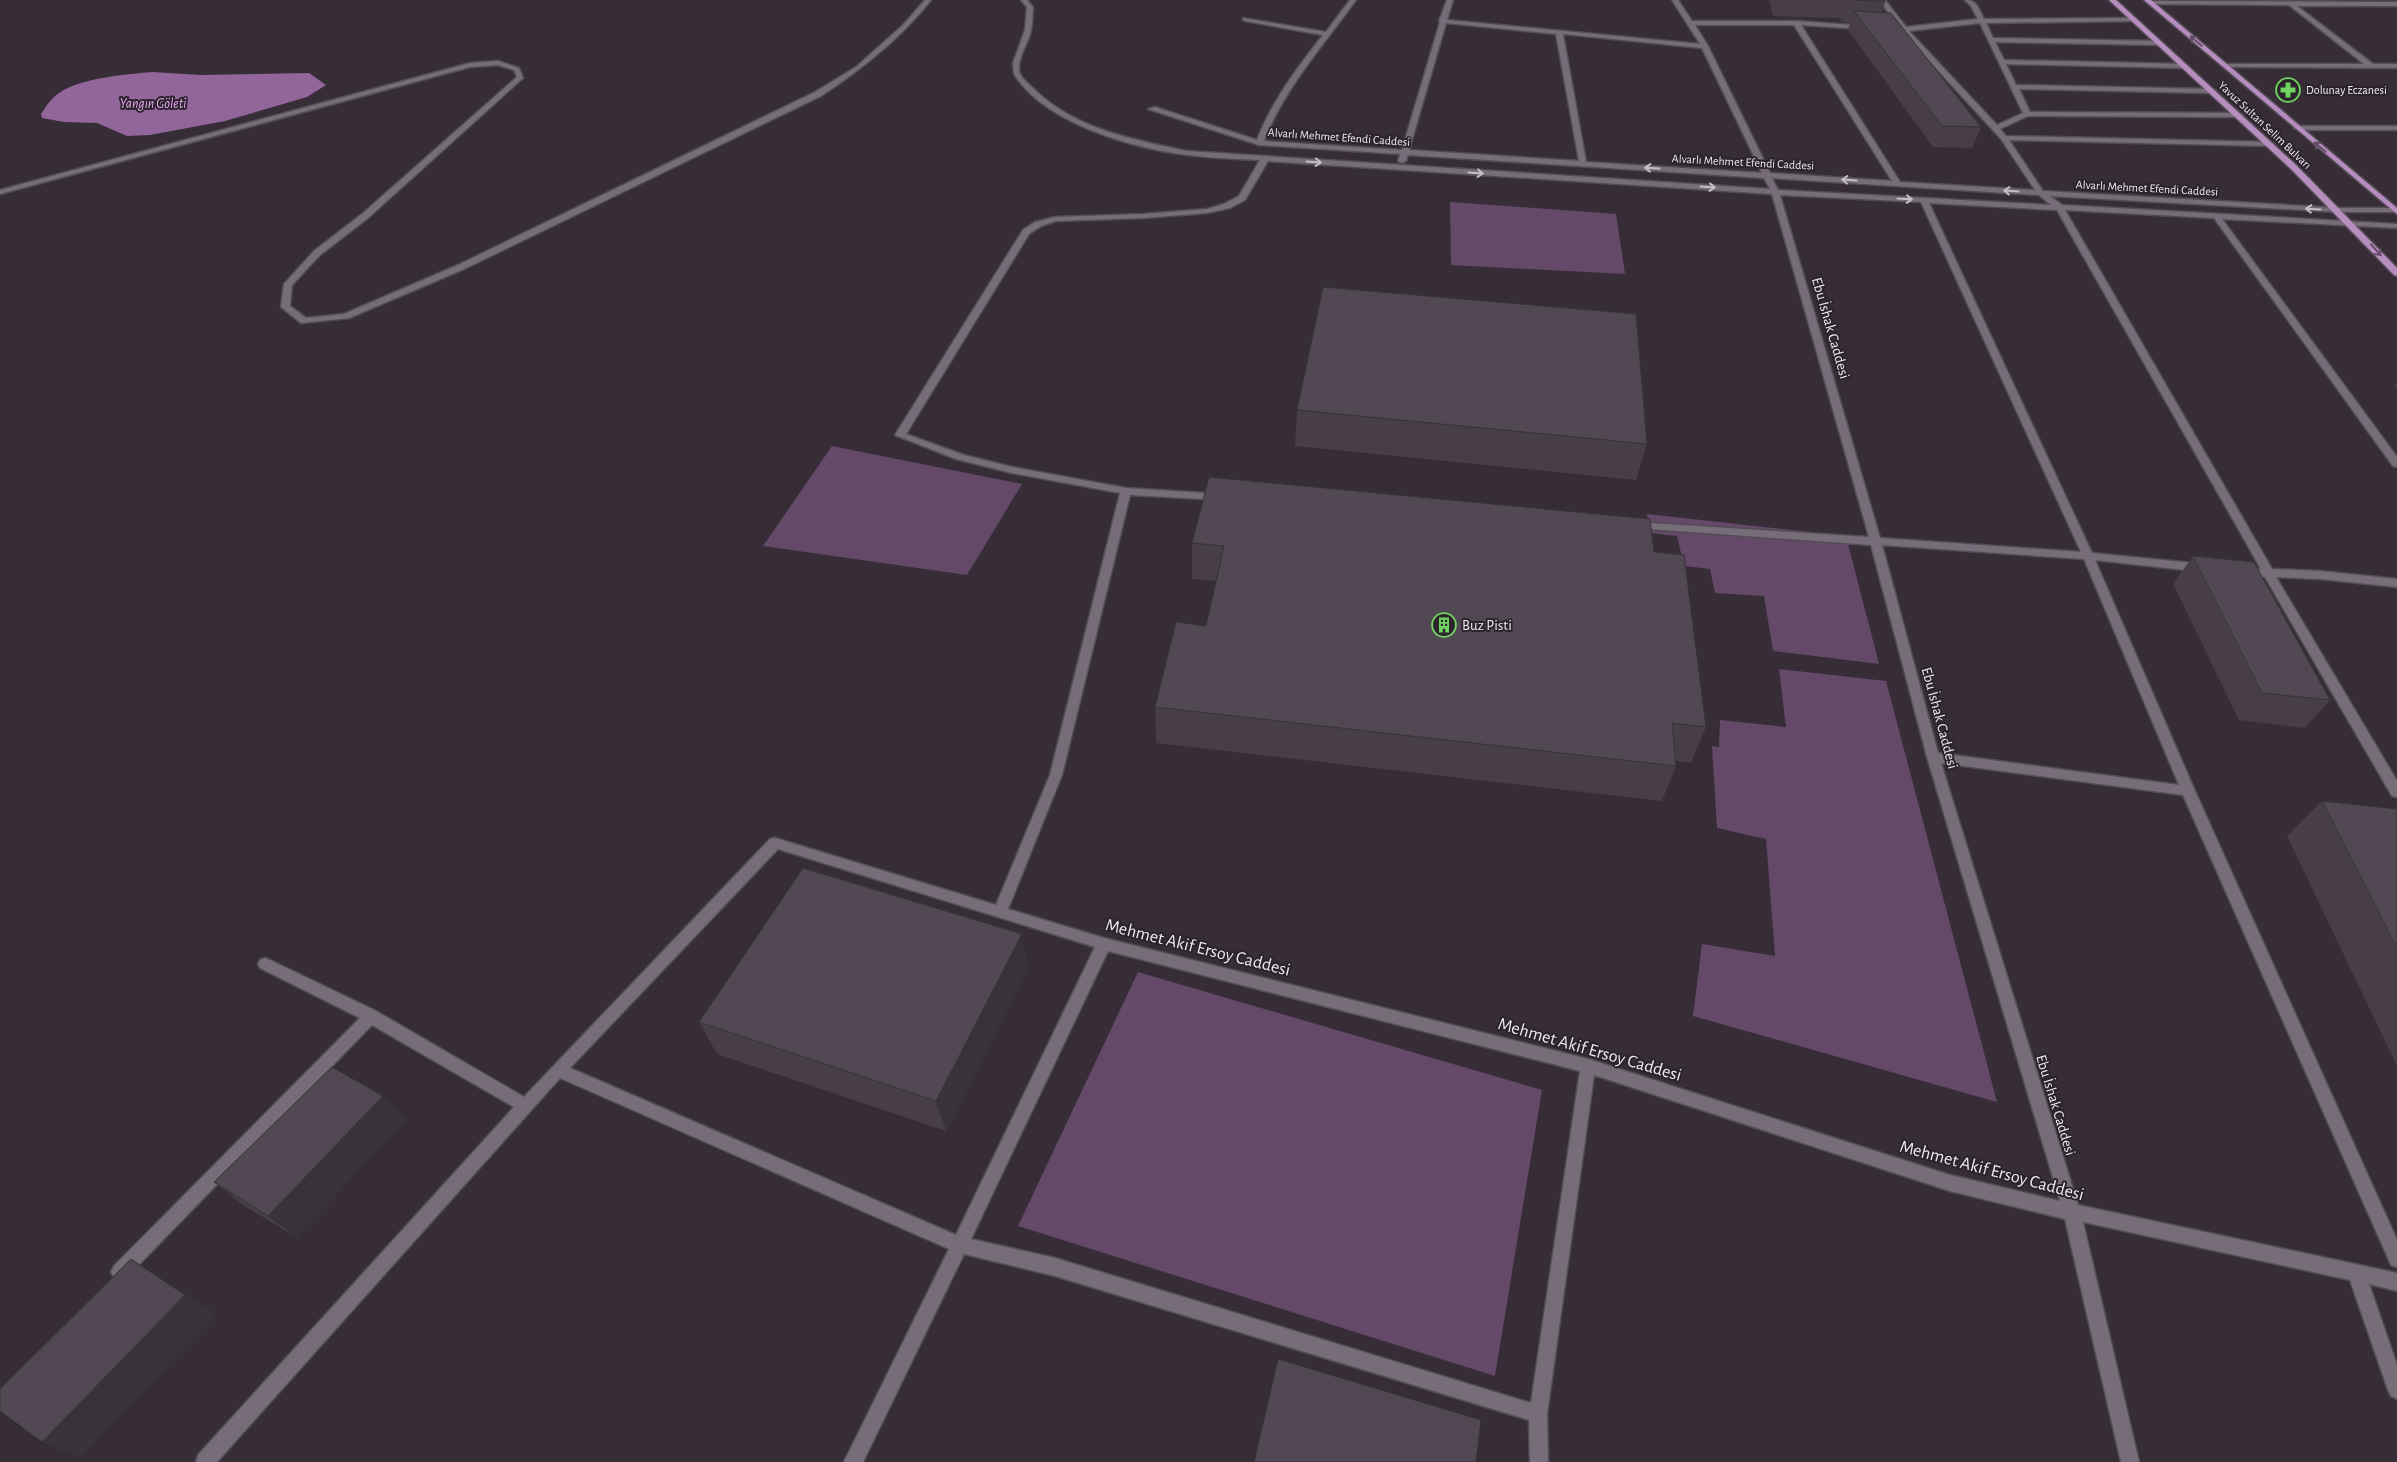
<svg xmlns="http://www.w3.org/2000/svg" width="2397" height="1462" viewBox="0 0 2397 1462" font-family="'Alegreya Sans',sans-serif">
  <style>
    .green { fill: #644969 }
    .water { fill: #92659b }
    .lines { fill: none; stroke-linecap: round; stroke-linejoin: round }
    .minor-casing { stroke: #534c55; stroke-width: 3 }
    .major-casing { stroke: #534c55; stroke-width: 3 }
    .minor { fill: #776d79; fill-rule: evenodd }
    .major { fill: #b78cbf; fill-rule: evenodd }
    .wall { fill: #473e47 }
    .shaded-wall { fill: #39323a }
    .building { fill: #524853; stroke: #39323a }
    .oneway { stroke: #644d67 }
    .oneway2 { stroke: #c4bdc6 }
    .labels { text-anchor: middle; stroke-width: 4; stroke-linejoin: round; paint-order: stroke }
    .far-poi-label { font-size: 12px; fill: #eee8ef; stroke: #2c232d; text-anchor: start }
    .far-street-label { font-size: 12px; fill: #eee8ef; stroke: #2c232d }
    .far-water-label { font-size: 14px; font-style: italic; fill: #eaa9f6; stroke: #2c232d }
    .street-label { font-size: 15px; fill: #eee8ef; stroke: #2c232d }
    .poi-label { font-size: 15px; fill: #eee8ef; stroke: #2c232d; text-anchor: start }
    .near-street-label { font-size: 18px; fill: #eee8ef; stroke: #2c232d }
  </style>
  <rect width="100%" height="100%" fill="#362d37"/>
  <g class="green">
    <polygon points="1450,202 1616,214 1625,274 1451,265"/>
    <polygon points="832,446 1022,484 967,575 763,546"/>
    <polygon points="1647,514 1846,536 1879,664 1773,651 1764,596 1715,593 1710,569 1684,566 1677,536 1650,533"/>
    <polygon points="1779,669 1886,681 1997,1102 1693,1016 1702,944 1775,956 1766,839 1717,828 1712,746 1719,747 1720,720 1786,727"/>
    <polygon points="1138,972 1542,1090 1495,1376 1018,1226"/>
  </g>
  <path class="water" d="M152 72 201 75 309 73 326 85 307 97 225 121 150 135 127 136 97 123 64 122 42 118 41 114C47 105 52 97 62 91 84 78 127 74 152 72Z"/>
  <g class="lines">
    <g class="minor-casing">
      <g id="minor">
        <path d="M925 0H931C900 39 862 69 821 96L464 269 349 318 301 323 281 307 284 284 314 251 362 214 517 77 514 70 498 65 470 67 0 194V190L470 63 498 61 519 68 523 78 368 218 320 255 292 285 290 306 306 318 344 314 458 265 815 92 856 67 903 25Z"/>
        <path d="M1021 0H1027L1033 7C1032 15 1033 22 1031 30 1029 43 1015 60 1020 74 1023 80 1031 86 1036 91 1076 129 1134 140 1187 151L1770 189 1764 178 1408 155 1406 161 1402 163 1398 161 1400 154 1259 145 1148 109 1155 107 1257 140C1272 101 1297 68 1323 35L1245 21 1243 20V18L1326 32 1350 0H1356C1323 46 1285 87 1264 141L1402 150 1440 22 1439 21 1447 0H1453L1447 20 1700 44 1672 0H1678L1692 21H1796L1866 26V28L1864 29 1801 25 1900 182 2035 190 2001 139 1903 32 1897 31V29L1900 28 1879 0H1885L1906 27 1978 19 1971 6 1965 0C1977 0 1979 9 1984 19L2134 18 2136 19V21L1986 23 1993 38 2160 41 2163 43 2160 45 1995 42 2004 60 2185 64 2188 66 2185 68 2006 64 2016 85 2212 89 2216 91 2212 93 2019 89 2030 112 2239 113 2243 115 2242 117 2028 116 2000 129 2006 136 2270 142 2274 144 2270 146 2009 140 2043 191 2339 208H2397V212H2339L2050 196 2062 205 2397 224V228L2222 219 2397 457V467L2393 466 2214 218 2065 210 2272 569 2320 571 2397 579V587L2320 579 2276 577 2397 781V797L2392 796 2265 577 2243 576 2237 572 2243 568 2261 569 2057 210 1929 203 2092 553 2203 564 2209 568 2203 572 2095 560 2195 791 2397 1240V1267L2391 1265 2183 795 1941 763 2078 1205 2397 1273V1291L2369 1284 2397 1365V1399L2391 1396 2388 1390 2350 1280 2083 1222 2139 1462H2121L2065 1219 1950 1191 1594 1075 1547 1414 1548 1462H1530L1529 1420 1055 1276 964 1254 863 1462H844L949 1249 560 1078 217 1462H196L198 1455 514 1107 372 1025 126 1278 120 1281 114 1278 111 1272 114 1266 360 1018 260 968 258 964 260 960 265 958 270 960 376 1011 524 1097 770 839 775 838 996 905 1050 775 1120 493 1012 473 956 459 895 435 1023 230 1035 222 1055 217 1143 214 1207 209 1224 204 1239 196 1260 160C1236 159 1212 158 1188 155 1134 149 1044 123 1014 74L1013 63 1025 30 1027 7ZM1446 23 1556 34 1579 161 1409 150ZM1980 23 2023 113 1997 125 1909 31ZM1695 25H1794L1892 181 1770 173 1708 46ZM1563 34 1702 48 1762 173 1586 162ZM1268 161 1772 194 1869 537 1635 522 1630 525 1635 528 1871 545 1927 757 2060 1201 1950 1175 1588 1059 1104 938 1008 909 1062 775 1130 495 1221 500 1226 497 1221 494 1126 488 1012 467 964 455 906 434 1029 234 1041 226 1056 221 1143 218 1207 213 1230 208 1245 200ZM1772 178 2039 195 2051 205 1778 190ZM1780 195 1921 202 2081 552 1880 538ZM1882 545 2084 559 2179 785 1938 753ZM778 849 1095 947 956 1235 570 1068ZM1108 951 1580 1071 1531 1403 1055 1258 971 1239Z"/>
        <polygon points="2151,1 2397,2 2397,6 2297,6 2373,64 2397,64 2397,68 2223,67 2223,65 2225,64 2364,64 2289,5 2149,4"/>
        <polygon points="2295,126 2397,126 2397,130 2298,130 2294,128"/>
      </g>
    </g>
    <g class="major-casing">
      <g id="major">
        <polygon points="2109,0 2116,0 2296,165 2397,268 2397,276 2394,275 2291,169"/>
        <polygon points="2144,0 2151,0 2397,208 2397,214"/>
      </g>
    </g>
    <use href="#minor" class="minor"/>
    <use href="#major" class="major"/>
  </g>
  <g class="wall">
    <polygon points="1769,0 1885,0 1885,2 1882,12 1981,127 1972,148 1933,147 1848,30 1850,23 1842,22 1839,18 1773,16"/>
    <polygon points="2397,383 2397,389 2394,386"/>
    <polygon points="1297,410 1647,444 1636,480 1295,446"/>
    <polygon points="1192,543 1654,552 1706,727 1691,763 1676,761 1676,766 1662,801 1156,743 1155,707 1206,626 1216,581 1192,579"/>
    <polygon points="2193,556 2330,700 2305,728 2239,720 2173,584"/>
    <polygon points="2322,801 2397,809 2397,1066 2287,836"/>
    <polygon points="1028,967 946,1131 717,1054 699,1022"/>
    <polygon points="406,1120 296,1237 243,1205 214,1182"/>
  </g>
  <g class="shaded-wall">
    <polygon points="1022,934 1028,967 946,1131 936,1101"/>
    <polygon points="383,1096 406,1120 296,1237 268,1216"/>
    <polygon points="131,1259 217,1314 80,1459 42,1442"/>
  </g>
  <g class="building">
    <polygon points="1856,0 1884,0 1885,2"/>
    <polygon points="1854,11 1891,13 1981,127 1942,126"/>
    <polygon points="1323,287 1636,314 1647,444 1297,410"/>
    <polygon points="1209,477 1650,519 1654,552 1684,555 1706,727 1672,723 1676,766 1155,707 1176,622 1206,626 1224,546 1192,543"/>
    <polygon points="2193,556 2254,562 2330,700 2262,693"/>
    <polygon points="2322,801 2397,809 2397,948"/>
    <polygon points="803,868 1022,934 936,1101 699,1022"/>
    <polygon points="332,1067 383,1096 268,1216 214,1182"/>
    <polygon points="131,1259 185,1295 42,1442 0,1411 0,1389"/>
    <polygon points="1278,1359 1481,1420 1476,1462 1254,1462"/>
  </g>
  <defs><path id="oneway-shaft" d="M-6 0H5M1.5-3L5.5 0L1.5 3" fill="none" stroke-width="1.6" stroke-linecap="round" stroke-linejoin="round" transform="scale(1.25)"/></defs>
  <g class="oneway">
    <use href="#oneway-shaft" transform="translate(2196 41) rotate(-140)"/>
    <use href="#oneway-shaft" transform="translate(2320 147) rotate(-140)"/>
    <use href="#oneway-shaft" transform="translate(2376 250) rotate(48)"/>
  </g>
  <g class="oneway2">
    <use href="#oneway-shaft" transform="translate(1314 162) rotate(4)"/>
    <use href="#oneway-shaft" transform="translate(1652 168) rotate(-177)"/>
    <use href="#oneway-shaft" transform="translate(1476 173) rotate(4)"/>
    <use href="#oneway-shaft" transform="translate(1849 180) rotate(-176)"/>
    <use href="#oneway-shaft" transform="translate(1708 187) rotate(4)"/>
    <use href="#oneway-shaft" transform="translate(2011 191) rotate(-176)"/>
    <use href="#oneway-shaft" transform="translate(1905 199) rotate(3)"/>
    <use href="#oneway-shaft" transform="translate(2313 209) rotate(-177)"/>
  </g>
  <defs>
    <g id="pharmacy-ring" transform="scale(1.25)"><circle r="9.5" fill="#2c232d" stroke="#6fd360" stroke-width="1.5"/><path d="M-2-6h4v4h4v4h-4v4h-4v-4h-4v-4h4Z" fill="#6fd360"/></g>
    <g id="building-ring" transform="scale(1.25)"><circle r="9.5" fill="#2c232d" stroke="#6fd360" stroke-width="1.5"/><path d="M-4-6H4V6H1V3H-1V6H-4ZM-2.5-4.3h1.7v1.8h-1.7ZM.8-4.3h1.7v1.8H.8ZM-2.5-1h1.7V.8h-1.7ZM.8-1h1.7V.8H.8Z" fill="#6fd360"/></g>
  </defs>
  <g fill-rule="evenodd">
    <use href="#pharmacy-ring" x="2288" y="90"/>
    <use href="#building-ring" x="1444" y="625"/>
  </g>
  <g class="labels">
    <g class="far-poi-label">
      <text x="2306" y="94">Dolunay Eczanesi</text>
    </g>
    <g class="far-street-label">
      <text transform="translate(2265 125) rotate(43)" y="4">Yavuz Sultan Selim Bulvarı</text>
      <text transform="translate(1339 137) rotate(4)" y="4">Alvarlı Mehmet Efendi Caddesi</text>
      <text transform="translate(1743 162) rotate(3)" y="4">Alvarlı Mehmet Efendi Caddesi</text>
      <text transform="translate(2147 188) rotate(3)" y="4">Alvarlı Mehmet Efendi Caddesi</text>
    </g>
    <g class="far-water-label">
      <text x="153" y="108">Yangın Göleti</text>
    </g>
    <g class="street-label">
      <text transform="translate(1831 328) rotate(74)" y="5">Ebu İshak Caddesi</text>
      <text transform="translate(1940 718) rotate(75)" y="5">Ebu İshak Caddesi</text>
      <text transform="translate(2056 1105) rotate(73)" y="5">Ebu İshak Caddesi</text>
    </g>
    <g class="poi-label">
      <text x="1462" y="630">Buz Pisti</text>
    </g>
    <g class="near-street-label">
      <text transform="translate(1198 947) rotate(14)" y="6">Mehmet Akif Ersoy Caddesi</text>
      <text transform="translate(1590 1049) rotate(16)" y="6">Mehmet Akif Ersoy Caddesi</text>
      <text transform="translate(1992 1170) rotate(15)" y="6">Mehmet Akif Ersoy Caddesi</text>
    </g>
  </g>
</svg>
